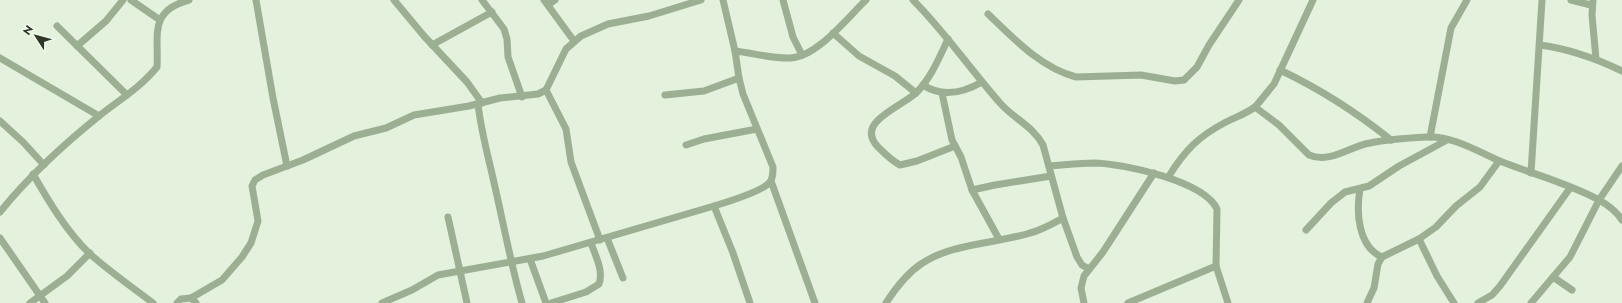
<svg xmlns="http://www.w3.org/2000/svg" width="1622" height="303" viewBox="0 0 1622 303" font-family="Jost,sans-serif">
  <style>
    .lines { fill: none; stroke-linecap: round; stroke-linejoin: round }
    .street { stroke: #9daf93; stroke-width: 7 }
  </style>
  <rect width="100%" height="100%" fill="#e3f1dd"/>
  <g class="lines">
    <g class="street">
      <polyline points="131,0 160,20"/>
      <polyline points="256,0 273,98 287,166"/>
      <polyline points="394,0 424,36 467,82 482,103"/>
      <polyline points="482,0 504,29 507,39 508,57 522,97"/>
      <polyline points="544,0 574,41"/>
      <polyline points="783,0 793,37 802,55"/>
      <path d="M913 0C945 32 970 69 1000 103 1014 119 1033 126 1043 145L1063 218 1077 257 1082 265 1089 269"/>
      <polyline points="1571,0 1591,5"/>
      <polyline points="1593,0 1592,15 1596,59"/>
      <polyline points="548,5 555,0"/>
      <path d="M988 14C1013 38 1041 68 1076 77L1141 75 1175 81 1184 80 1197 67 1209 45 1239 0"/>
      <polyline points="57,26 127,95"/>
      <polyline points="833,33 859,56 895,76 916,93"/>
      <path d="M948 39C940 56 931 78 917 92 902 107 854 122 878 147 885 154 892 161 900 165L917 161 955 146"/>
      <polyline points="432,45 492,12"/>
      <path d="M1540 45C1570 49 1595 58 1622 71"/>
      <polyline points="77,46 106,21 123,0"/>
      <path d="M735 51C753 53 773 59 791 58 818 56 847 18 866 0"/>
      <polyline points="0,58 99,116"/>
      <path d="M1280 70C1320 89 1356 112 1391 140"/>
      <path d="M923 85C943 98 963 93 982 82"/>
      <polyline points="546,90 566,129 571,162 600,240"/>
      <polyline points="942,93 952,140 961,157 972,190 999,239"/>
      <polyline points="665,95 704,91 739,78"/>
      <path d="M478 104C481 132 489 159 495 187 504 226 511 265 522 303"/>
      <path d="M1255 107 1279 125 1309 155C1330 164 1350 146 1370 143 1389 139 1409 138 1428 137 1453 136 1477 151 1500 161 1532 174 1568 183 1599 200 1608 205 1616 211 1622 220"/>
      <polyline points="0,121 23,142 44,165"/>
      <polyline points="1430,137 1451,28 1467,0"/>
      <polyline points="686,145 704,139 757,129"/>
      <path d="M1049 166C1064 165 1080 163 1095 163 1125 164 1204 181 1217 209L1216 266 1228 303"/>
      <polyline points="1531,173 1542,0"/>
      <path d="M33 174C49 202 67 232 90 254 110 272 132 287 153 303"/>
      <path d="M1169 176C1185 150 1199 136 1226 122 1236 117 1248 113 1256 106 1262 99 1268 91 1274 84L1313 0"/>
      <polyline points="771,181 815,303"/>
      <path d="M1360 189C1356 212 1358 247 1382 257L1419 239 1436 227 1456 206 1480 187 1499 161"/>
      <polyline points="972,190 995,185 1051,176"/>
      <polyline points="714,206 733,253 750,303"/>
      <path d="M0 212C29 176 63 145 99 116 119 100 141 87 157 67 159 36 148 11 189 0"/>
      <polyline points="448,217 467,303"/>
      <polyline points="1306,230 1331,203 1345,192 1369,186 1399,166 1447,140"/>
      <polyline points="0,238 45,303"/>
      <polyline points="607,238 623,278"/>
      <polyline points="1419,239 1437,276 1454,303"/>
      <polyline points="530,259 546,303"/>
      <polyline points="1553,277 1572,290"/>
      <polyline points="191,298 222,280 242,257 251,243 258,221 252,186 255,180 263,175 303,160 354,136 386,128 414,115 469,106 500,98 538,94 546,90 566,49 581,36 608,24 649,16 701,0"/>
      <polyline points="30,303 67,276 90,253"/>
      <polyline points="177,303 181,299 191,298 196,303"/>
      <path d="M382 303 412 290 438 275 543 256 714 206C727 202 762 192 770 182 773 178 773 173 773 167L743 94 739 78 735 51 723 0"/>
      <path d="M551 303 586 292 599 284C604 271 595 255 591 243"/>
      <path d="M886 303C895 289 906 274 921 264 952 243 995 244 1030 233 1042 230 1052 224 1063 218"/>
      <polyline points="1084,303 1081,288 1084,276 1103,252 1154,173"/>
      <polyline points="1128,303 1216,266"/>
      <polyline points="1367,303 1374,288 1378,264 1382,257"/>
      <polyline points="1478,303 1492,295 1500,286 1570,188"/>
      <polyline points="1531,303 1570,257 1599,200 1622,166"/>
    </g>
  </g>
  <g transform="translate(36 36) rotate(306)" stroke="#eef9ea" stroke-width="3" paint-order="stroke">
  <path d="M0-3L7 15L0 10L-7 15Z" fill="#303629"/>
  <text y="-6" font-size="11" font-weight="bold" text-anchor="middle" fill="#303629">N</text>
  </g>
</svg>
